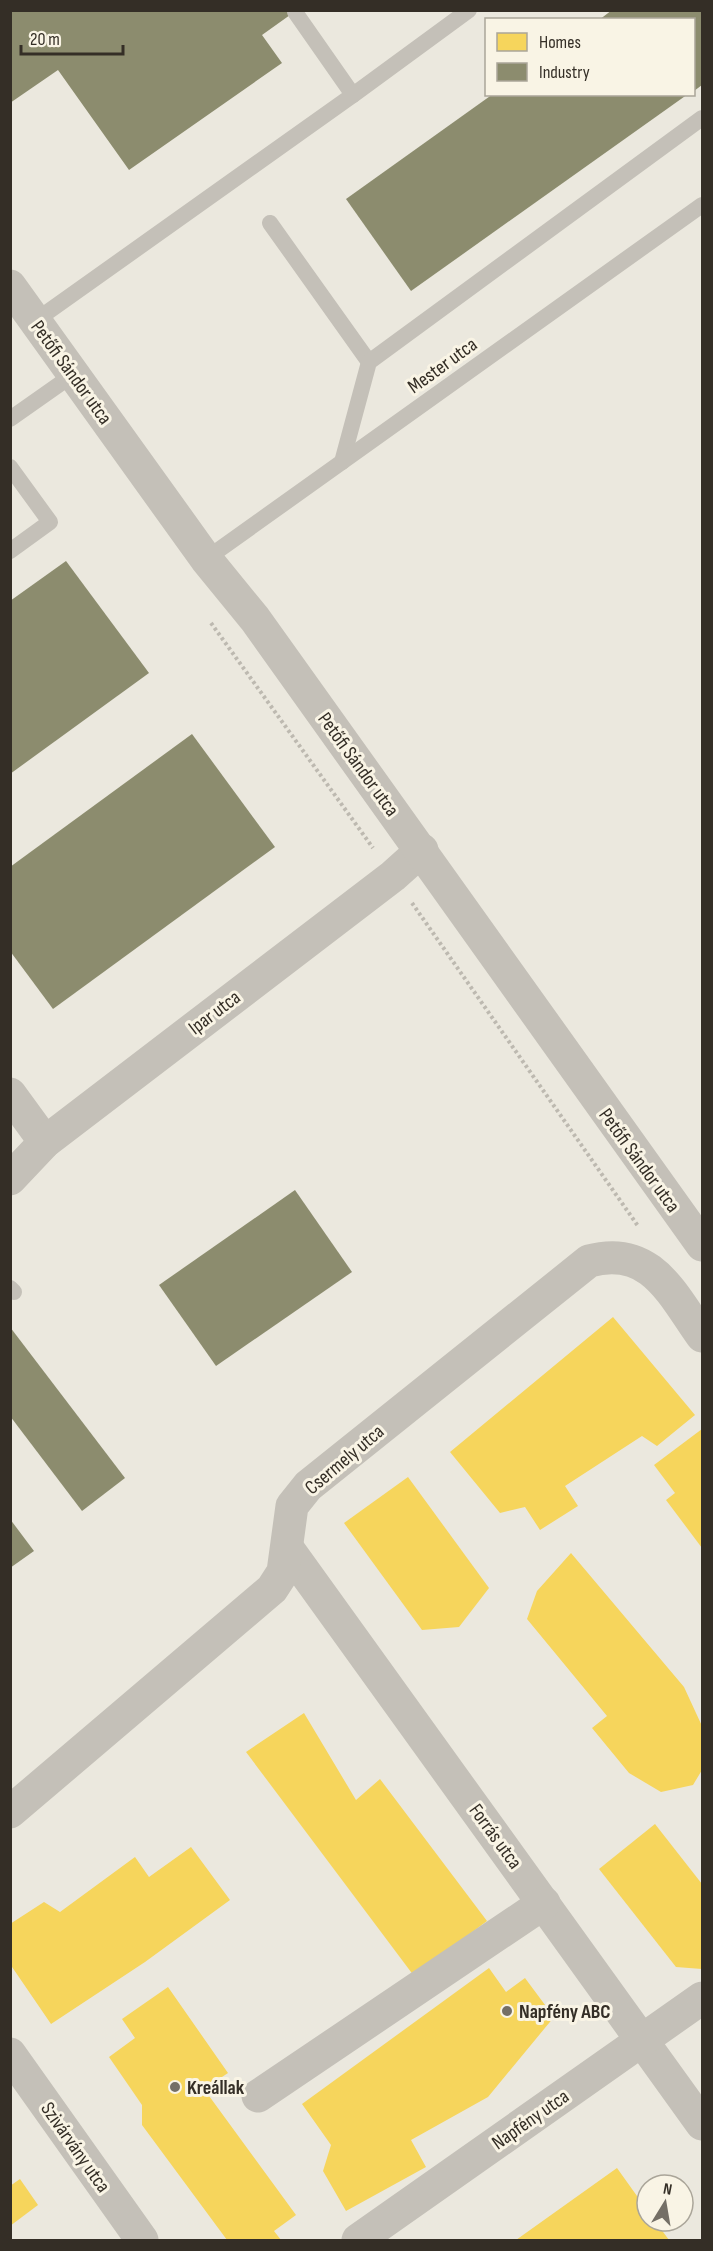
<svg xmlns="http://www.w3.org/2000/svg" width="713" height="2251" viewBox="0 0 713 2251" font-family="'Sofia Sans Condensed',sans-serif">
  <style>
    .homes { fill: #f6d55c }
    .industry { fill: #8c8c6e }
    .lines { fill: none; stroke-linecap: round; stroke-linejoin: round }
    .path { stroke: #bdb9b0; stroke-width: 4; stroke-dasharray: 3 3; stroke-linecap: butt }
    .service { stroke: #c4c0b8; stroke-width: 16 }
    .minor { stroke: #c4c0b8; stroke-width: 33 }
    .tertiary { stroke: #c4c0b8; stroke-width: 33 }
    .poi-dot { fill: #746f66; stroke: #f9f4e5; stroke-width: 2 }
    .labels { text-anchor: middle; stroke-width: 6; stroke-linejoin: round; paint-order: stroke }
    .street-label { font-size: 20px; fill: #342e26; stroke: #f9f4e5 }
    .poi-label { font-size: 20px; font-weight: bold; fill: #342e26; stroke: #f9f4e5; text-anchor: start }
  </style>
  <rect width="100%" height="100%" fill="#ebe8de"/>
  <g class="homes">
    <polygon points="613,1317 695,1415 657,1446 642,1436 565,1486 578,1506 540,1530 525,1507 500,1513 450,1452"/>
    <polygon points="702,1429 702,1548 666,1500 675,1493 654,1465"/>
    <polygon points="408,1477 489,1588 459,1627 422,1630 344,1523"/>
    <polygon points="571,1553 684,1687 702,1726 702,1770 693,1785 661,1792 629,1773 592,1728 607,1716 527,1619 537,1591"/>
    <polygon points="304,1713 356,1800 380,1779 487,1921 414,1976 246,1752"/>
    <polygon points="655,1824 702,1884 702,1969 676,1967 599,1869"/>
    <polygon points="191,1847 230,1900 145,1962 51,2024 10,1964 10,1924 44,1902 60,1912 135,1857 149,1877"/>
    <polygon points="489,1968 506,1992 525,1978 554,2017 488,2097 411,2140 426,2167 346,2211 323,2171 331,2145 302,2104"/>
    <polygon points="168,1987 228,2073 204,2089 296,2215 274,2231 281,2240 227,2240 142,2125 142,2105 109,2057 135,2038 122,2019"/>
    <polygon points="617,2168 647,2210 647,2221 655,2221 669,2240 516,2240"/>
    <polygon points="20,2179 38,2205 10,2226 10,2186"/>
  </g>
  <g class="industry">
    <polygon points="10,10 297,10 262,35 282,63 129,170 58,70 10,103"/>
    <polygon points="612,10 702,10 702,85 694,91 694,20 599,20"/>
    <polygon points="493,94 688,94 411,291 346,199"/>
    <polygon points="66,561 149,673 10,774 10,601"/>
    <polygon points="192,734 275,847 53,1009 10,951 10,867"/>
    <polygon points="295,1190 352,1272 216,1366 159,1285"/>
    <polygon points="10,1327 125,1478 82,1511 10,1416"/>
    <polygon points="10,1519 34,1551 10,1568"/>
  </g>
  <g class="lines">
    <g class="path">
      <polyline points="211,623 373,848"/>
      <polyline points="412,903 638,1226"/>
    </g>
    <g class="service">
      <polyline points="353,95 469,10"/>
      <polyline points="270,223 369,362"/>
      <polyline points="35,321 353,95 295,12"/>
      <polyline points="10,419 74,374"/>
      <polyline points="342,462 369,362 702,118"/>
      <polyline points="10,467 50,522 10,551"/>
      <polyline points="206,559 702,205"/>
      <polyline points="10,1288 14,1292"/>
    </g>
    <g class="minor">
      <polyline points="10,1094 45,1142"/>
      <polyline points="10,1179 45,1142 393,876 422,850"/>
      <polyline points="288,1549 702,2124"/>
      <path d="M10 1812 272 1589 283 1572 292 1506 308 1486 589 1261C651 1244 672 1294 702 1336"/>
      <polyline points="10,2054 142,2240"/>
      <polyline points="258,2096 544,1903"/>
      <polyline points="358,2240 702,1998"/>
    </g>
    <polyline class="tertiary" points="10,286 206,559 255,619 702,1245"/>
  </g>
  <g class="poi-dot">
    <circle cx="507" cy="2011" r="6"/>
    <circle cx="175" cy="2087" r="6"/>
  </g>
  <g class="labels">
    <g class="street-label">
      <text transform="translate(442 365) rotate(-36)" y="7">Mester utca</text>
      <text transform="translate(72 372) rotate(54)" y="7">Petőfi Sándor utca</text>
      <text transform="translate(359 764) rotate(54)" y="7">Petőfi Sándor utca</text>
      <text transform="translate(214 1012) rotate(-37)" y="7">Ipar utca</text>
      <text transform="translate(640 1160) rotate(54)" y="7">Petőfi Sándor utca</text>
      <text transform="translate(344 1459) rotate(-40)" y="7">Csermely utca</text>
      <text transform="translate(496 1836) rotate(54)" y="7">Forrás utca</text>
      <text transform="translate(530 2119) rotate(-35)" y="7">Napfény utca</text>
      <text transform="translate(76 2147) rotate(55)" y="7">Szivárvány utca</text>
    </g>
    <g class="poi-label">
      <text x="519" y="2018">Napfény ABC</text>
      <text x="187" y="2094">Kreállak</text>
    </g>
  </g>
  <rect width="713" height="2251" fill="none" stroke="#342e26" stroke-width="24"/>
  <rect x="485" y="18" width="210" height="78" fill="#f9f4e5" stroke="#aaa599" stroke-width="1.5"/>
  <rect x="497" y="33" width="30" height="18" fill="#f6d55c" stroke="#aaa599" stroke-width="1.5"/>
  <text x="539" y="48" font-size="18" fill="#342e26">Homes</text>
  <rect x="497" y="63" width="30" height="18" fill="#8c8c6e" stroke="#aaa599" stroke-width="1.5"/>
  <text x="539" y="78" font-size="18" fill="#342e26">Industry</text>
  <g transform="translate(665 2203) rotate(11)"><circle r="28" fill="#f9f4e5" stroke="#aaa599" stroke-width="1.5"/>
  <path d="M0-4.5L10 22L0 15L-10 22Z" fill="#746f66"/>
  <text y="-9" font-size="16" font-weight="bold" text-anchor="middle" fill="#342e26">N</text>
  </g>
  <path d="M21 45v9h102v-9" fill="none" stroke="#342e26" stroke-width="3"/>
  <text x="30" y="45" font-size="18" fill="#342e26" stroke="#f9f4e5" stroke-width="4.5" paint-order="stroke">20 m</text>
</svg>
